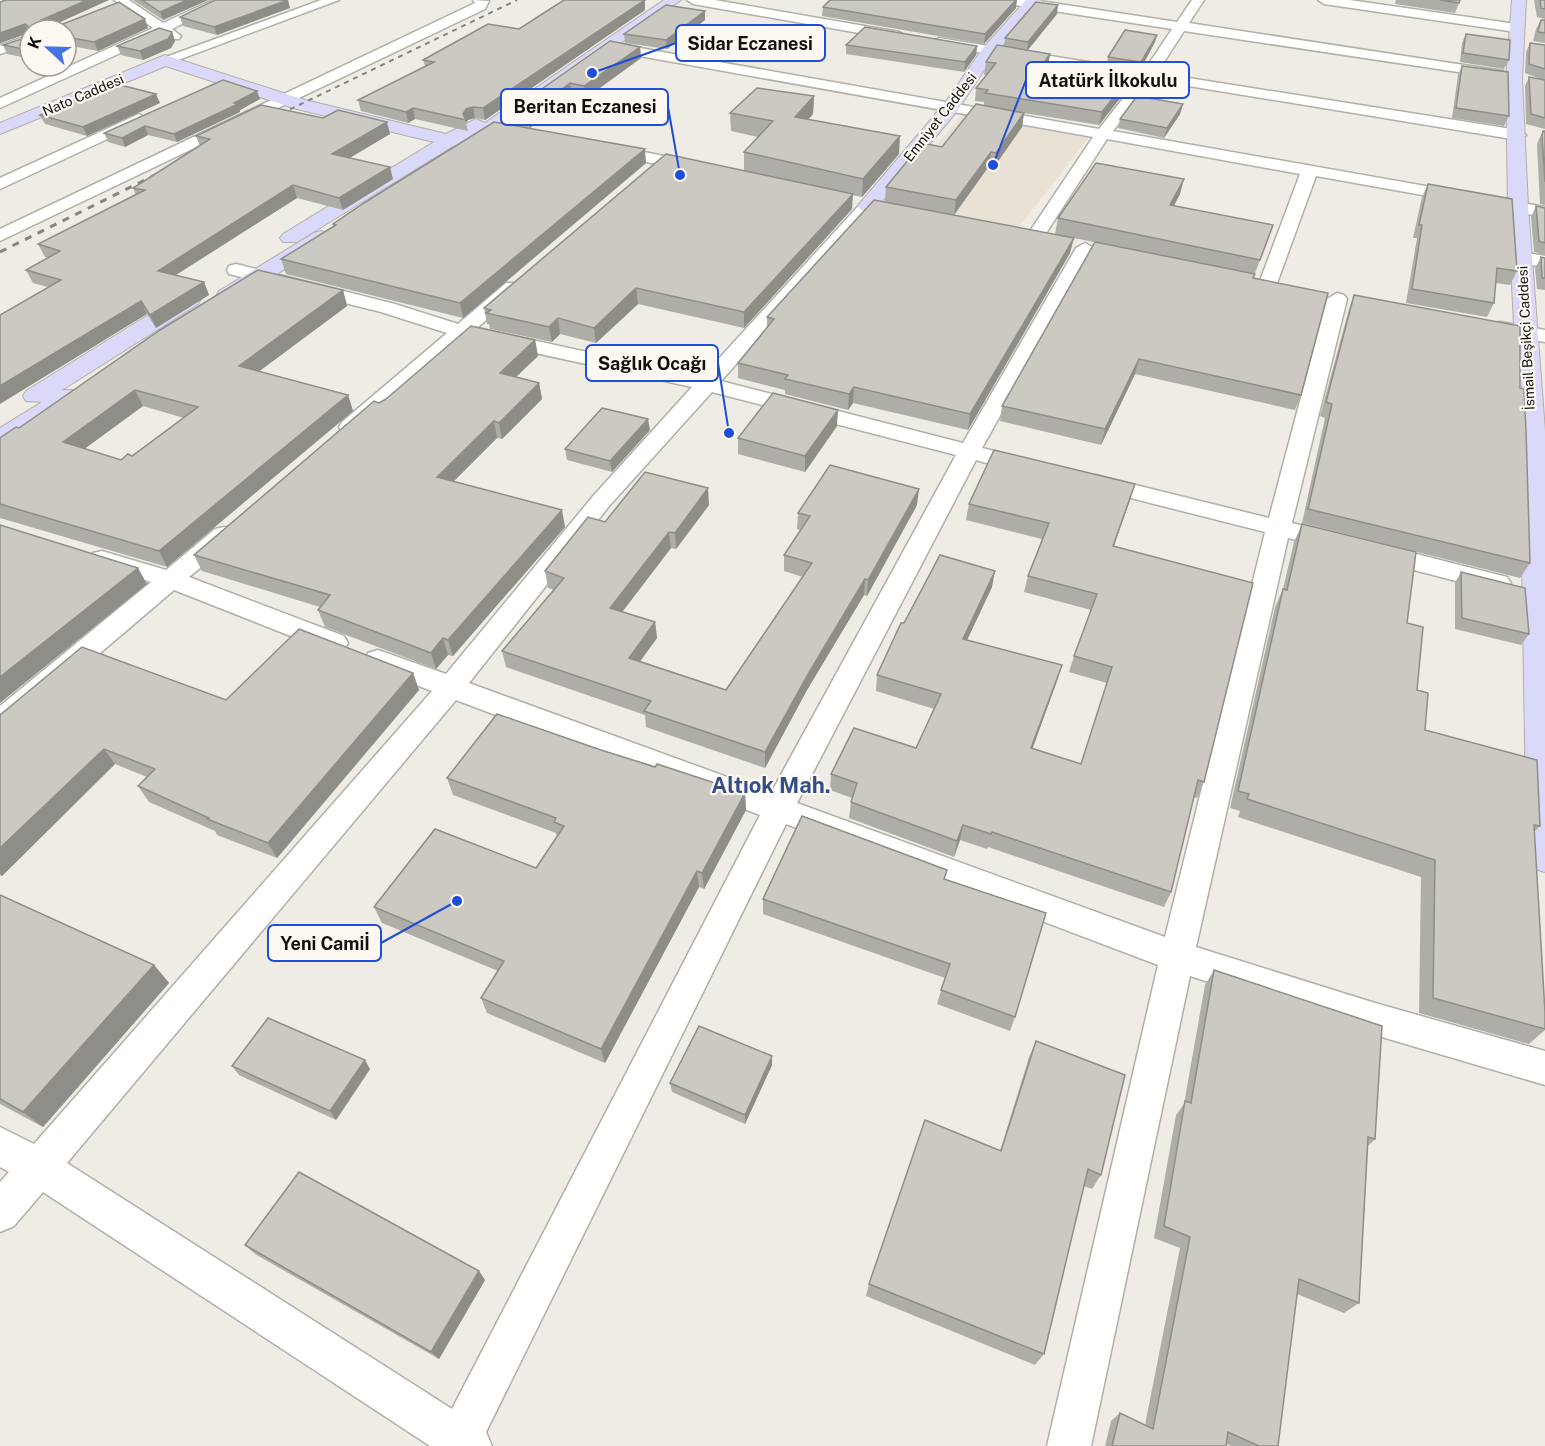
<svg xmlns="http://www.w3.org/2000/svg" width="1545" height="1446" viewBox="0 0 1545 1446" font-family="'Public Sans',sans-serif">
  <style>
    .built { fill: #e9e1d4 }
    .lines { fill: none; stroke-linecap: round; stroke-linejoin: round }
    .street-casing { stroke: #b2afa8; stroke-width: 3 }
    .secondary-casing { stroke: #b2afa8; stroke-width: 2 }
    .street { fill: #fff; fill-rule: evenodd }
    .secondary { fill: #dbd9fa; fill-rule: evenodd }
    .rail-far1 { stroke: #878480; stroke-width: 2; stroke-dasharray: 5 5; stroke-linecap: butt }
    .rail { stroke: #878480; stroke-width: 3; stroke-dasharray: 7 7; stroke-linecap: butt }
    .wall { fill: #afada7; fill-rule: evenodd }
    .shaded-wall { fill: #8f8d88 }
    .building { fill: #ccc9c2; stroke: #8f8d88; stroke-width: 1.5; fill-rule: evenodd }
    .labels { text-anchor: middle; stroke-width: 4.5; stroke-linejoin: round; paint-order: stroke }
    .far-street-label { font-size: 14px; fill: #13110f; stroke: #fdf9f2 }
    .district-label { font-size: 22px; font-weight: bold; fill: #334d86; stroke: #fdf9f2 }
    .leader { fill: none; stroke: #1d4ed8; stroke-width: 2 }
    .callout-dot { fill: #1d4ed8; stroke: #fdf9f2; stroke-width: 2 }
    .callout { fill: #fdf9f2; stroke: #1d4ed8; stroke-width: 2 }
    .callout-label { font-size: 18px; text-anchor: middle; font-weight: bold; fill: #13110f }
  </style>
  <rect width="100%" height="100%" fill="#efebe5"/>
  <polygon class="built" points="964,113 1090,136 1019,227 897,203 894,194"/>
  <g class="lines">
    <g class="street-casing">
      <g id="street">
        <polygon points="114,0 129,0 163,23 213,0 229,0 172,29 181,36 179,39 169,39 162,34 0,108 0,98 153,28"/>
        <polygon points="321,0 339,0 170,63 160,63 158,60"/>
        <polygon points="473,0 489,1 485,9 0,241 0,229 475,3"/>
        <polygon points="687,0 715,0 899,32 906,36 899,40 693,4"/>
        <polygon points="1002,0 1033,0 1177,22 1192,0 1204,0 1189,23 1503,71 1503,77 1498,78 1184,31 1157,73 1518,130 1526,135 1518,140 1152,80 1113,131 1545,207 1545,217 1316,176 1276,286 1267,292 1258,286 1300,174 1107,139 1041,241 1035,242 1026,237 1093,137 606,50 599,46 606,42 1099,129 1139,78 939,46 932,42 939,38 1144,71 1172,29 1008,4"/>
        <polygon points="1318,0 1350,0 1516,24 1523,28 1516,32 1324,4"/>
        <polygon points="30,35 30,44 0,54 0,45"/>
        <polygon points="139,114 147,119 144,122 0,189 0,178"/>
        <polygon points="609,145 699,163 707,168 699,173 603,153 601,150"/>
        <path d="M868 201 877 206 874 210 721 381 963 443 1076 248 1085 243 1094 248 982 448 994 451 997 456 994 461 986 463 976 460 797 803 1165 937 1265 532 1087 487 1083 482 1087 477 1095 475 1269 518 1327 299 1337 293 1344 295 1347 299 1292 523 1344 536 1347 542 1344 548 1335 550 1288 538 1196 947 1375 1003 1545 1051V1085L1375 1035 1190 976 1091 1446H1047L1158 965 786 824 486 1432 492 1446H430L43 1192 14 1226 0 1232V1182L9 1172 0 1167V1127L34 1144 432 691 368 667 364 660 368 653 378 650 446 674 594 495 692 387 466 338 358 432H342L339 427 342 422 447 333 381 312 229 274 227 270 229 266 236 264 395 304 458 324 506 283H520L522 287 520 291 477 328 702 377 862 202ZM712 392 956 455 771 793 469 683 610 505ZM456 700 760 815 452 1409 67 1163Z"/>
        <polygon points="1521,252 1545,256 1545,268 1515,261 1512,257 1515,253"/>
        <polygon points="1500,322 1545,330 1545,342 1493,332 1490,328 1493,324"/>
        <polygon points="224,527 233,529 236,535 233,541 189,577 344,636 348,643 344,650 335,652 326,650 174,590 10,730 0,733 0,706 151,582 93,565 90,559 93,553 102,551 166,570 215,529"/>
        <polygon points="1377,544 1507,577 1511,583 1507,589 1498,592 1368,558 1365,552 1368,546"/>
      </g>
    </g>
    <g class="secondary-casing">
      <g id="secondary">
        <polygon points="664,0 681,0 468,152 454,152 453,146 297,242 283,242 280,238 283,234 434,142 293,108 166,66 0,134 0,123 165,55 305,100 446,134 476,119 485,123"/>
        <polygon points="1026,0 1041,0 995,54 957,111 875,210 861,210 858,206 861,202 945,103 983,48"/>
        <polygon points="1512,0 1526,0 1522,79 1528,206 1545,431 1545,872 1532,868 1527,857 1520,444 1508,206 1506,79"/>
        <polygon points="321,231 328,233 331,237 328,241 235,301 219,301 216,296 219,291 314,233"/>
        <polygon points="190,292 198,294 201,299 198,304 62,390 79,390 82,395 79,400 9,444 0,447 0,428 42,402 26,401 23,396 26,391 182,294"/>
      </g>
    </g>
    <use href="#street" class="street"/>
    <use href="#secondary" class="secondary"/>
    <polyline class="rail-far1" points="272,118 517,0"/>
    <polyline class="rail" points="0,252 161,172"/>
  </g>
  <g class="wall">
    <polygon points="133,0 208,0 163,20"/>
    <polygon points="645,0 645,10 485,120 475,118 468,120 466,123 468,131 415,119 408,123 361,111 358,100 425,66 423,60 519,29"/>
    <polygon points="1396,0 1460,0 1455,13 1395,4"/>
    <polygon points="1534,0 1545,0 1545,19 1537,17"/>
    <polygon points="0,2 57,24 148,28 98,51 66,45 66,30 30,30 27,58 7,54 3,45 28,37 28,33 0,43"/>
    <polygon points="823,7 1016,8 984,44 822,16"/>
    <polygon points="290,8 217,35 183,26 180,17"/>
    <polygon points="705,11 705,20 667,49 625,43 624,34"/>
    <polygon points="1057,14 1027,51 1050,54 1048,67 1039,79 1088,86 1107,64 1108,57 1155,42 1140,70 1136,69 1133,82 1099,125 1024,113 1022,127 994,167 989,166 954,215 885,202 886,187 942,147 984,105 984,102 975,101 976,88 987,75 984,75 986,62 1004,47 1005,38"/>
    <polygon points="1541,20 1545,20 1545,43 1533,41 1536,29"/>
    <polygon points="172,32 175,41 171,48 143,60 121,55 117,46"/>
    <polygon points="1466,34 1509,60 1504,69 1460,62 1462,43"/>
    <polygon points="1530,43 1545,45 1545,129 1526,124 1525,86 1529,77 1543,80 1525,73 1526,52"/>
    <polygon points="846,45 977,46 976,55 964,72 846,54"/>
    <polygon points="640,47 641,58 586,98 572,95 530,128 511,124 509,112"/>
    <polygon points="1462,66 1509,116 1504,126 1452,118 1458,75"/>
    <polygon points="814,96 813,114 808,119 899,154 862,197 852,195 852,209 744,328 638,304 596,343 560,334 552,342 490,329 489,324 487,324 484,308 744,171 744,152 758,137 731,131 730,113"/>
    <polygon points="260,99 240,110 240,112 177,142 148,135 125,147 108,142 104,133"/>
    <polygon points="160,103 87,136 45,124 40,115"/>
    <polygon points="1183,104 1180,114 1164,138 1118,128 1120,119"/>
    <polygon points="1543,131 1545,131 1545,205 1540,204 1537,145 1538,141"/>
    <polygon points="390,134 349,158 393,179 343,210 297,198 176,275 204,282 209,295 156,328 147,314 33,283 26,270 48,258 45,257 38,244 136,195 133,188 200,146 196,136"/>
    <polygon points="646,163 463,318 286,274 281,259 333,226 333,224"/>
    <polygon points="1428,184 1517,271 1510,285 1495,283 1494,303 1487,317 1406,303 1417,238 1413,238 1422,197"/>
    <polygon points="1180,194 1174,206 1268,240 1253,278 1301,395 1295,410 1135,374 1101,445 1000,421 1002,406 1098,243 1055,234 1058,218"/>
    <polygon points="1536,206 1545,208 1545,255 1534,252 1531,217"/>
    <polygon points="1070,253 968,430 853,403 848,410 785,394 785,390 738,378 738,363 767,327 767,317"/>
    <polygon points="1541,257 1545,258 1545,290 1537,289 1535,268"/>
    <path d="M343 290 347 306 259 371 348 395 353 411 167 567 0 518V438L19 428ZM143 406 184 418 132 456 121 460 85 448Z"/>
    <polygon points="1354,295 1520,388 1530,563 1520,578 1302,523 1325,418 1320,416 1349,309"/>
    <polygon points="535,340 538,356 516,377 539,383 542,399 502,439 497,438 454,481 565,527 453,656 448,655 436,669 325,627 318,610 320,607 202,571 194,555 379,403"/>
    <polygon points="837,426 805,472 738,454 738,438"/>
    <polygon points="650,430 612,472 567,460 565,449"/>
    <polygon points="1135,484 1114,546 1204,782 1197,798 1194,797 1171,892 1164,907 988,847 987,849 960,840 954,857 849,818 851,802 852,798 830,790 831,774 916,748 934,709 876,691 877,675 904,623 992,587 967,640 1062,665 1057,681 1032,748 1081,764 1107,683 1069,672 1074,656 1091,610 1024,592 1028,576 1042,539 966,520 969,504"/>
    <polygon points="709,505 676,549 671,548 622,612 655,622 657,638 640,661 726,690 803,577 784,571 784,555 801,530 797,529 798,513 917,505 867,596 864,595 807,690 765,768 646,727 645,715 506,667 502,651 554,590 548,588 545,571 605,522"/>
    <polygon points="1302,524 1407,623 1417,690 1425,730 1540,826 1534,832 1545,1012 1545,1030 1529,1044 1419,1013 1421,877 1238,817 1240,811 1230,808 1275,607 1283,589 1294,542"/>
    <polygon points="1461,572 1529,634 1521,645 1455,629 1455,583"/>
    <polygon points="413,673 419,690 277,858 217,835 215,831 149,802 138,786 147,777 115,764 2,876 0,875 0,715 226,700"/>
    <polygon points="601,750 745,793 746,810 704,889 699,887 605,1063 487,1013 481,998 498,971 382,923 374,907 536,868 557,837 556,833 453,795 447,778"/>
    <polygon points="945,879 1015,1017 1010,1031 937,1004 945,978 763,914 763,899"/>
    <polygon points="0,895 154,965 169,983 43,1127 0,1104"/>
    <polygon points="1214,970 1375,1139 1368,1146 1359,1303 1344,1313 1297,1294 1278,1446 1231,1446 1226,1444 1226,1446 1105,1446 1111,1421 1120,1413 1145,1425 1180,1248 1154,1238 1176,1115 1184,1104 1205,985"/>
    <polygon points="1036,1041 1101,1175 1092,1189 1084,1186 1044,1354 1035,1365 866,1296 869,1284 1000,1151 1029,1057"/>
    <polygon points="772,1056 772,1065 745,1124 672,1092 670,1083"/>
    <polygon points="232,1066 370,1069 336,1120 239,1075"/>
    <polygon points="245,1245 479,1271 485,1280 439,1359 255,1254"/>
  </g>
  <g class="shaded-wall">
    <polygon points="87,0 109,0 45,29 41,20"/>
    <polygon points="187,0 208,0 163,20 160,12"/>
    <polygon points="288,0 290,8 217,35 214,27"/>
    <polygon points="645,0 645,10 485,120 483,108"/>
    <polygon points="1016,0 1017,0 1016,8 984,44 985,34"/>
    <polygon points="1058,5 1057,14 1027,51 1028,42"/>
    <polygon points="705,11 705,20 667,49 666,40"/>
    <polygon points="145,19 148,28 98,51 94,42"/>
    <polygon points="25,24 29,33 0,43 0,33"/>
    <polygon points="172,32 175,41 171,48 143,60 140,51"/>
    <polygon points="1157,35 1155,42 1140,70 1141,62"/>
    <polygon points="30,46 30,57 27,58 23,49"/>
    <polygon points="977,46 976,55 964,72 965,62"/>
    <polygon points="640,47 641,58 586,98 584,86"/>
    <polygon points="1050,54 1048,67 1031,91 1033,78"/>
    <polygon points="1136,69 1133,82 1099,125 1102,112"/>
    <polygon points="570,83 572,95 530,128 528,115"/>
    <polygon points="257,91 260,99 240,110 240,112 177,142 174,134"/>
    <polygon points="156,94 160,103 87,136 83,127"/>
    <polygon points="814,96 813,114 795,135 795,117"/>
    <polygon points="1183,104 1180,114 1164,138 1167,128"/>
    <polygon points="473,107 475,118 468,120 466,123 463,114 466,109"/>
    <polygon points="413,108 415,119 408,123 406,112"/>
    <polygon points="1024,113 1022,127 994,167 996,153"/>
    <polygon points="387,122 390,134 336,166 332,154"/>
    <polygon points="145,126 148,135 125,147 122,138"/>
    <polygon points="900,136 899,154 862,197 863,179"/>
    <polygon points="645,149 646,163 463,318 460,303"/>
    <polygon points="991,152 989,166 954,215 956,200"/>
    <polygon points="390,167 393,179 343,210 339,198"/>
    <polygon points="1184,179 1180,194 1166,220 1170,205"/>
    <polygon points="293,185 297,198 163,283 158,271"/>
    <polygon points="853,194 852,209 744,328 744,312"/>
    <polygon points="1074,238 1070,253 968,430 970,414"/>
    <polygon points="204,282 209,295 156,328 150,315"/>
    <polygon points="636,288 638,304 596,343 594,328"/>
    <polygon points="343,290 347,306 245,382 239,366"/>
    <polygon points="141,301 147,314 0,404 0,386"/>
    <polygon points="558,318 560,334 552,342 549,327"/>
    <polygon points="535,340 538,356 503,389 500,373"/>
    <polygon points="1139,359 1135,374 1101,445 1105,429"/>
    <polygon points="539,383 542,399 502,439 499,423"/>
    <polygon points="854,387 853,403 848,410 849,394"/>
    <polygon points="135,390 143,406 72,458 63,442"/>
    <polygon points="348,395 353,411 167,567 159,551"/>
    <polygon points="838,410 837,426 805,472 805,456"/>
    <polygon points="648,419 650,430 612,472 610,461"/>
    <polygon points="494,421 497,438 442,493 437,477"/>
    <polygon points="1135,484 1130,500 1108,562 1113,546"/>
    <polygon points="708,488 709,505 676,549 675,533"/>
    <polygon points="919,489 917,505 867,596 868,580"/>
    <polygon points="562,510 565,527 453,656 448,640"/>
    <polygon points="669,532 671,548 613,624 610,608"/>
    <polygon points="138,568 147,584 0,703 0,677"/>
    <polygon points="995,571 992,587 960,655 963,639"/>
    <polygon points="865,579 864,595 807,690 765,768 765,752 808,674"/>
    <polygon points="655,622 657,638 631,674 629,658"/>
    <polygon points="443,638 448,655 436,669 431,653"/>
    <polygon points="1062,665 1057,681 1027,764 1031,748"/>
    <polygon points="413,673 419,690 277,858 268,843"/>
    <polygon points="104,749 115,764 2,876 0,874 0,848"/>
    <polygon points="745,793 746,810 704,889 702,873"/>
    <polygon points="963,825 960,840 954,857 957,841"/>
    <polygon points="697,871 699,887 605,1063 601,1049"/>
    <polygon points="154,965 169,983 43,1127 23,1112"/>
    <polygon points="772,1056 772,1065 745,1124 745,1115"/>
    <polygon points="365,1060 370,1069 336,1120 330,1111"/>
    <polygon points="479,1271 485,1280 439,1359 431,1352"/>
  </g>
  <g class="building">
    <polygon points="6,0 87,0 41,20 43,24 63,24 119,2 145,19 94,42 66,37 66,30 30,30 30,46 23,49 3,45 28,37 28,26 25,24 0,33 0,2"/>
    <polygon points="142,0 187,0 160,12"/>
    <polygon points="215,0 288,0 214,27 180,17"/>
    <polygon points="564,0 645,0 483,108 473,107 466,109 463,114 466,120 413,108 406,112 358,100 434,62 423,60 488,24 519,29"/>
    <polygon points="830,0 1016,0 985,34 823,7"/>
    <polygon points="1440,0 1460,0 1459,3"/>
    <polygon points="1540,0 1545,0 1545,9 1541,8"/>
    <polygon points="1036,2 1058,5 1028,42 1005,38"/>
    <polygon points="666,5 705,11 666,40 624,34"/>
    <polygon points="1541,20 1545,20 1545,33 1538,32"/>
    <polygon points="865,27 977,46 965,62 846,45"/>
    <polygon points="159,28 172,32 168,39 140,51 117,46"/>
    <polygon points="1125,30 1157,35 1141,62 1108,57"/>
    <polygon points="1466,34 1510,40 1509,60 1463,53"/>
    <polygon points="610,41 640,47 584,86 570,83 528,115 509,112"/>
    <polygon points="1530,43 1545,45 1545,69 1529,64"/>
    <polygon points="997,45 1050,54 1033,78 1088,86 1102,63 1136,69 1102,112 985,93 988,90 976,88 996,63 986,62"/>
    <polygon points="1462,66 1508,72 1509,116 1456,108"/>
    <polygon points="1529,77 1545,80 1545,118 1531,114"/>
    <polygon points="223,80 257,91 234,103 238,104 174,134 145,126 122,138 104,133"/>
    <polygon points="116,84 156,94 83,127 40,115 89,94"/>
    <polygon points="757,88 814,96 795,117 900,136 863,179 744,152 773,121 730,113"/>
    <polygon points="1137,96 1183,104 1167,128 1120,119"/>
    <polygon points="976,104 1024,113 996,153 991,152 956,200 886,187 922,143 942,147"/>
    <polygon points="261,105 323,118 338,110 387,122 332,154 390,167 339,198 293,185 158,271 204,282 150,315 141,301 0,386 0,315 61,280 26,270 60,251 38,244 145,190 133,188 210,139 196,136"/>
    <polygon points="494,122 645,149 460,303 281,259 336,225 333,224 364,203"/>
    <polygon points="1543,131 1545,131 1545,182 1542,135"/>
    <polygon points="666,154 853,194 744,312 636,288 594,328 558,318 549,327 486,313 491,310 484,308"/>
    <polygon points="1096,163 1184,179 1170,205 1273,225 1260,260 1058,218"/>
    <polygon points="1428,184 1512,199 1517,271 1497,268 1494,303 1412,289 1422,225 1419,225"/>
    <polygon points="874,200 1074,238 970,414 854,387 849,394 785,379 788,375 738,363 774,319 767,317"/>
    <polygon points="1536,206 1545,208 1545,243 1539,241"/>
    <polygon points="1095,242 1255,274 1253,278 1328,293 1301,395 1139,359 1105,429 1002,406"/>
    <polygon points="1541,257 1545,258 1545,278 1542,278"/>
    <path d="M258 270 343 290 239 366 348 395 159 551 0 504V438L16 427 19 428 160 330ZM135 390 198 407 132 456 128 454 121 460 63 442Z"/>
    <polygon points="1354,295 1520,326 1520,388 1524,389 1526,430 1530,563 1308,509 1332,404 1326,402"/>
    <polygon points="471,326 535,340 500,373 539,383 499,423 494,421 437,477 562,510 448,640 443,638 431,653 318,610 330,595 194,555 374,401 379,403 386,399"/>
    <polygon points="773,393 838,410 805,456 738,438"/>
    <polygon points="602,408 648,419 610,461 565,449"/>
    <polygon points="994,450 1135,484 1113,546 1253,583 1204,782 1198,780 1171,892 992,832 991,834 963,825 957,841 851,802 857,783 831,774 854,728 916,748 941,694 877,675 901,623 904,623 940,555 995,571 963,639 1062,665 1031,748 1081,764 1112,667 1074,656 1097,594 1028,576 1049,523 969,504"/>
    <polygon points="830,465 919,489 868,580 865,579 808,674 765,752 644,711 651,701 502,651 564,578 545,571 588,517 605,522 645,472 708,488 675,533 669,532 610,608 655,622 629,658 726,690 812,563 784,555 810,516 798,513"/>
    <polygon points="1302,524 1416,552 1407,623 1423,627 1417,690 1428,693 1425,730 1537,760 1540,826 1534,825 1545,1012 1545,1029 1433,998 1435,860 1247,799 1249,794 1238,791 1283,589 1287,590"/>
    <polygon points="0,525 138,568 0,677"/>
    <polygon points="1461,572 1525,588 1529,634 1462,618"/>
    <polygon points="299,629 413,673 268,843 207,819 209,818 138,786 155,769 104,749 0,848 0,715 82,647 226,700"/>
    <polygon points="497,714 601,750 655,767 657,764 745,793 702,873 697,871 601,1049 481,998 504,961 374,907 435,829 536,868 564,826 554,822 556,818 447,778"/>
    <polygon points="802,816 947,870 944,879 1046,913 1015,1017 941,990 950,964 763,899"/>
    <polygon points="0,895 154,965 23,1112 0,1099"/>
    <polygon points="1214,970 1382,1026 1375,1139 1368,1137 1359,1303 1299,1279 1278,1446 1259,1446 1228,1432 1226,1446 1112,1446 1120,1413 1153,1429 1190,1237 1164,1226 1185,1101 1191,1103"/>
    <polygon points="268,1018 365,1060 330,1111 232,1066"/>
    <polygon points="699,1026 772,1056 745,1115 670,1083"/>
    <polygon points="1036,1041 1125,1075 1101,1175 1088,1169 1044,1354 869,1284 925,1120 1001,1151"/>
    <polygon points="299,1172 479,1271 431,1352 245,1245"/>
  </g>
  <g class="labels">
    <g class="far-street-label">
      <text transform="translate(83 95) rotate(-23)" y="5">Nato Caddesi</text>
      <text transform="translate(940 117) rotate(-52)" y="5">Emniyet Caddesi</text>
      <text transform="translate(1526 338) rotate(-93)" y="5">İsmail Beşikçi Caddesi</text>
    </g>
    <g class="district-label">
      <text x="771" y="793">Altıok Mah.</text>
    </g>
  </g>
  <path class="leader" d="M592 73L676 43M993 165L1026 80M680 175L668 107M729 433L718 363M457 901L381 943"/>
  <g class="callout-dot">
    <circle cx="592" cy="73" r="6"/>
    <circle cx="993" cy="165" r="6"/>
    <circle cx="680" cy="175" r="6"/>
    <circle cx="729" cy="433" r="6"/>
    <circle cx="457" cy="901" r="6"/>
  </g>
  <g class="callout">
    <rect x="676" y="25" width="149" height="36" rx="6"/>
    <rect x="1026" y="62" width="163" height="36" rx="6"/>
    <rect x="501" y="89" width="167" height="36" rx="6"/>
    <rect x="586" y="345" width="132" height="36" rx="6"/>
    <rect x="268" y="925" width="113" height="36" rx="6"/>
  </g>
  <g class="callout-label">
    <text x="750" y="50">Sidar Eczanesi</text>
    <text x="1108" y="87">Atatürk İlkokulu</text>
    <text x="585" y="113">Beritan Eczanesi</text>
    <text x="652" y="370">Sağlık Ocağı</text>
    <text x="325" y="950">Yeni Camiİ</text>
  </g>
  <g transform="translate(48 48) rotate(292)"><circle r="28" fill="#fdf9f2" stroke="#9f9c97" stroke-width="1.5"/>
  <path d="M0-4.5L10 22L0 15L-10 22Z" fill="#4474e6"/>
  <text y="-9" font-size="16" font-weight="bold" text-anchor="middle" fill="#13110f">K</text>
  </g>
</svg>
